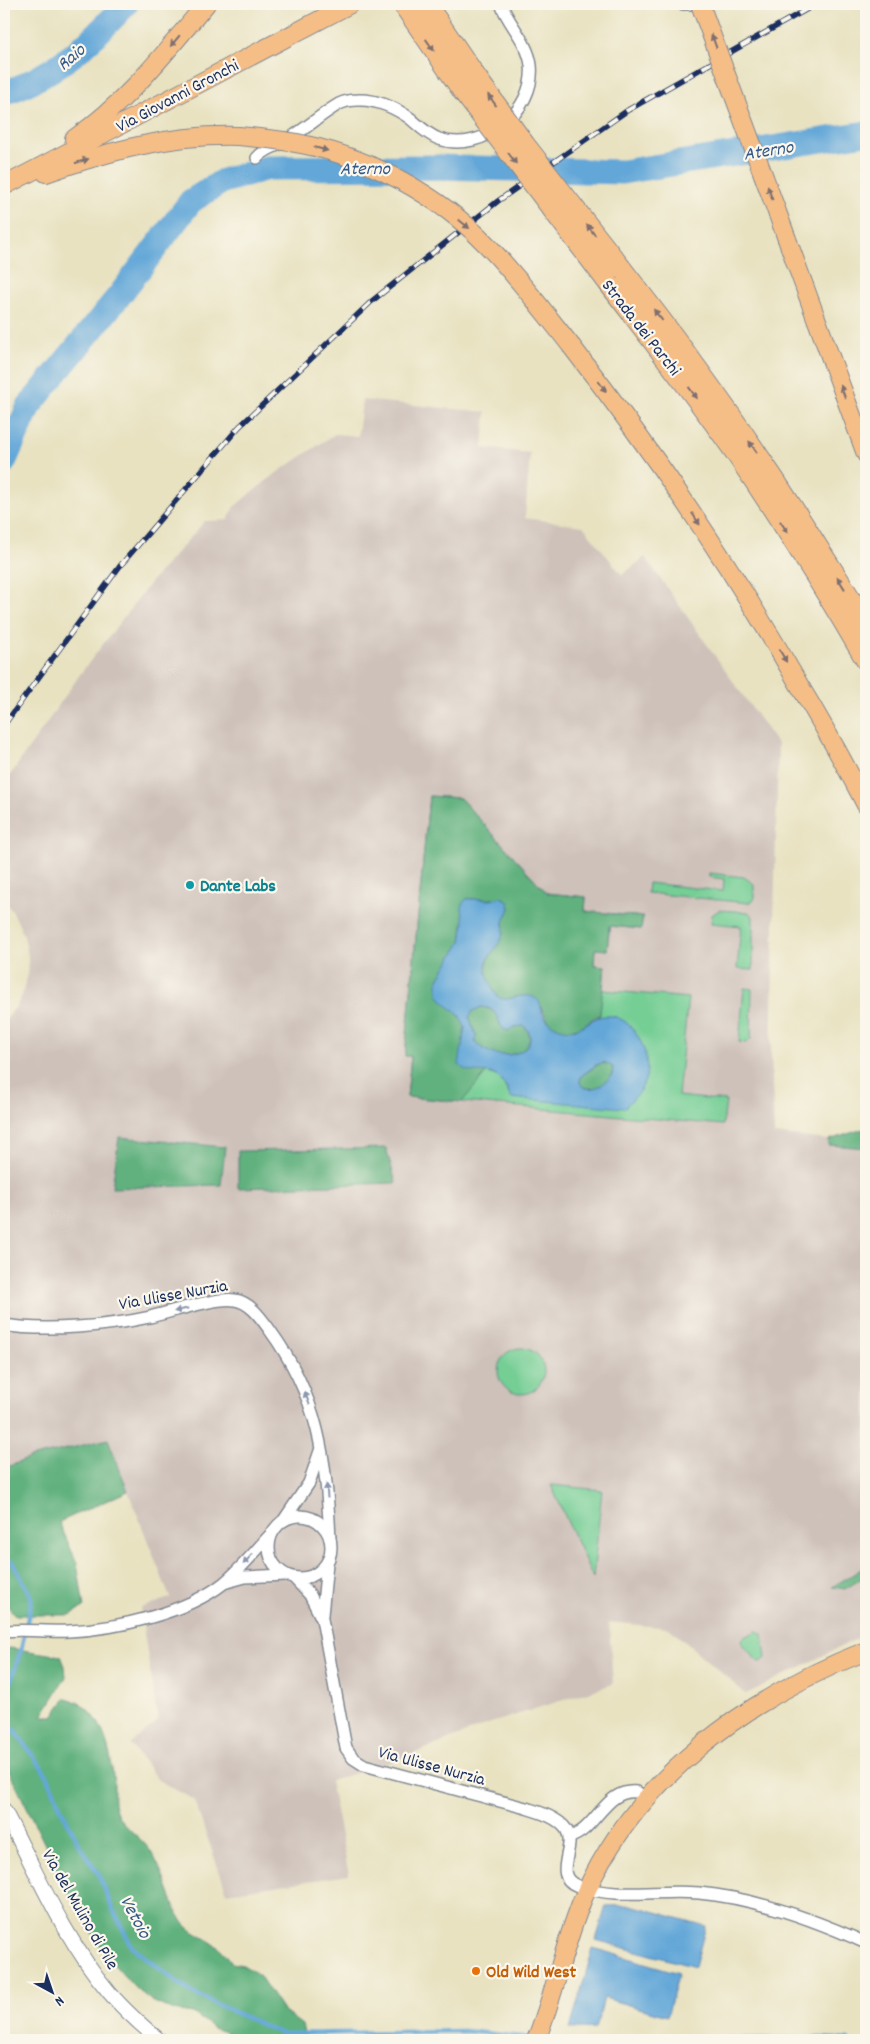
<svg xmlns="http://www.w3.org/2000/svg" width="870" height="2044" viewBox="0 0 870 2044" font-family="Dekko,sans-serif">
  <style>
    .industrial { fill: #cec1ba }
    .green { fill: #75ce94; stroke: #487e79; fill-rule: evenodd }
    .forest { fill: #60b17e; stroke: #3e706e }
    .water { fill: #63a7d8; stroke: #3f6b9b; fill-rule: evenodd }
    .lines { fill: none; stroke-linecap: round; stroke-linejoin: round }
    .stream { stroke: #63a7d8; stroke-width: 4.5 }
    .river { stroke: #63a7d8; stroke-width: 25 }
    .minor-casing { stroke: #828890; stroke-width: 14 }
    .tertiary-casing { stroke: #828890; stroke-width: 16 }
    .primary-casing { stroke: #828890; stroke-width: 20 }
    .trunk-casing { stroke: #828890; stroke-width: 20 }
    .motorway-casing { stroke: #828890; stroke-width: 22 }
    .minor { stroke: #fff; stroke-width: 11 }
    .tertiary { stroke: #fff; stroke-width: 14 }
    .primary { stroke: #f6be87; stroke-width: 18 }
    .trunk { stroke: #f6be87; stroke-width: 18 }
    .motorway { stroke: #f6be87; stroke-width: 20 }
    .rail-casing { stroke: #1b2f5e; stroke-width: 5.5 }
    .rail { stroke: #fbf7ec; stroke-width: 4; stroke-dasharray: 11; stroke-linecap: butt }
    .trunk-bridge-casing { stroke: #828890; stroke-width: 20; stroke-linecap: butt }
    .motorway-bridge-casing { stroke: #828890; stroke-width: 22; stroke-linecap: butt }
    .trunk-bridge { stroke: #f6be87; stroke-width: 18 }
    .motorway-bridge { stroke: #f6be87; stroke-width: 20 }
    .oneway { fill: #7e6f70 }
    .oneway2 { fill: #8d97ae }
    .culture-dot { fill: #0f9aa8; stroke: #fbf7ec; stroke-width: 2 }
    .food-dot { fill: #e8710a; stroke: #fbf7ec; stroke-width: 2 }
    .labels { text-anchor: middle; stroke-width: 4.5; stroke-linejoin: round; paint-order: stroke }
    .street-label { font-size: 18px; fill: #1b2f5e; stroke: #fbf7ec }
    .culture-label { font-size: 18px; font-weight: bold; fill: #0d838f; stroke: #fbf7ec; text-anchor: start }
    .food-label { font-size: 18px; font-weight: bold; fill: #c56008; stroke: #fbf7ec; text-anchor: start }
    .water-label { font-size: 19px; font-style: italic; fill: #345989; stroke: #fbf7ec }
  </style>
  <rect width="100%" height="100%" fill="#fbf7ec"/>
  <filter id="ink" filterUnits="userSpaceOnUse"><feTurbulence type="fractalNoise" baseFrequency=".02" numOctaves="2"/><feDisplacementMap in="SourceGraphic" scale="10" xChannelSelector="R" yChannelSelector="G"/><feConvolveMatrix kernelMatrix="1 2 1 2 8 2 1 2 1" color-interpolation-filters="sRGB"/></filter>
  <filter id="wash" filterUnits="userSpaceOnUse"><feTurbulence type="fractalNoise" baseFrequency=".0096" numOctaves="4" result="noise"/><feDisplacementMap in="SourceGraphic" scale="20" xChannelSelector="R" yChannelSelector="G"/><feGaussianBlur stdDeviation="1.12" result="paint"/><feColorMatrix in="noise" values="0 0 0 0 0 0 0 0 0 0 0 0 0 0 0 0 0 1.4 0 .05"/><feComposite in="paint" operator="in"/></filter>
  <g filter="url(#wash)">
    <rect width="100%" height="100%" fill="#e8e2c1"/>
    <polygon class="industrial" points="362,400 486,412 483,448 530,453 525,518 583,526 622,575 645,557 778,745 771,1055 774,1134 829,1140 866,1128 866,1634 746,1694 669,1628 609,1622 613,1684 491,1723 397,1760 330,1781 349,1875 227,1893 194,1800 158,1780 130,1744 158,1721 140,1608 170,1598 108,1440 30,1458 4,1468 4,1022 15,1008 22,996 28,970 28,956 24,936 14,914 4,899 4,784 81,673 150,583 205,521 228,520 234,507 241,501 278,472 335,434 358,436"/>
    <g class="green">
      <path d="M429 796 460 798 547 893 586 897 585 911 643 917 641 929 610 926 607 950 595 949 594 965 605 966 603 990 688 998 678 1096 726 1101 723 1125 407 1097 411 1056H405ZM480 899 600 1015 511 1098 500 1078 487 1072 438 979Z"/>
      <polygon points="709,873 744,877 754,884 754,900 749,903 647,893 648,883 723,891 724,879 709,877"/>
      <polygon points="719,910 748,912 753,916 753,970 737,969 741,926 711,923 712,915"/>
      <polygon points="744,988 752,989 751,1039 746,1043 739,1042"/>
      <circle cx="521" cy="1371" r="23"/>
      <polygon points="551,1485 602,1490 593,1578"/>
      <polygon points="757,1631 763,1635 766,1658 761,1662 757,1661 741,1642 742,1638"/>
    </g>
    <g class="forest">
      <path d="M429 796 460 798 547 893 586 897 585 911 643 917 641 929 609 926 607 950 595 949 594 965 605 966 600 1015C590 1018 584 1028 573 1029 542 1034 548 1006 532 998 520 991 508 1003 499 998 495 995 493 989 491 985 479 961 492 957 502 937 504 933 503 927 504 922 505 918 508 913 510 908L508 901 501 897C489 901 479 898 466 899L461 942 438 979 449 1007 459 1015 465 1027 463 1040 472 1071 487 1072 462 1102 407 1097 411 1056H405Z"/>
      <path d="M481 1007C491 1007 499 1015 500 1025L514 1027 523 1026C546 1046 503 1071 475 1042L476 1034 469 1017 473 1011Z"/>
      <path d="M601 1063 611 1065C618 1080 595 1092 583 1087L580 1083V1077Z"/>
      <polygon points="866,1128 866,1148 829,1145 829,1140"/>
      <polygon points="119,1137 225,1147 221,1185 112,1188"/>
      <polygon points="386,1148 396,1183 238,1188 238,1151"/>
      <polygon points="108,1439 128,1491 59,1522 77,1563 84,1607 70,1615 15,1615 4,1602 4,1468 30,1458"/>
      <polygon points="866,1540 866,1576 845,1589 832,1587 863,1568"/>
      <path d="M10 1648 61 1656 65 1666 66 1677 42 1716H53L66 1698C104 1707 111 1752 114 1785 114 1793 113 1801 115 1808 120 1826 139 1835 149 1849 165 1871 168 1900 183 1922 195 1938 218 1939 232 1963L243 1965 259 1975 283 2011 302 2025 306 2040H249L213 2028 193 2013 172 2010 152 2001 134 1987 110 1960 75 1906 4 1761V1650Z"/>
    </g>
    <g class="water">
      <path d="M501 897 508 901 510 908C508 913 505 918 504 922 503 927 504 933 502 937 490 961 478 958 493 988 495 994 499 1000 506 999 517 998 529 991 539 1001 541 1005 541 1009 542 1012 546 1023 558 1029 569 1030 586 1030 592 1013 612 1016 636 1020 651 1055 646 1077 643 1090 633 1099 624 1108L511 1098C495 1056 477 1083 459 1065L465 1027 459 1015 449 1007 438 995V979L461 942 464 922 462 908 463 903 466 899H480L490 900ZM481 1007C499 1008 496 1019 503 1029L508 1031 514 1027 524 1026C546 1046 503 1071 475 1042L476 1035 469 1017 473 1011ZM605 1062 613 1067 612 1076C604 1084 594 1092 583 1087L580 1083V1077L596 1065Z"/>
      <polygon points="631,1905 706,1926 695,1967 596,1940 606,1906"/>
      <polygon points="593,1948 679,1973 667,2016 604,1998 596,2028 570,2029"/>
    </g>
    <g class="lines">
      <g class="stream">
        <polyline points="4,1558 13,1563 32,1598 21,1650 9,1686 8,1721 47,1775 62,1811 80,1846 98,1873 111,1906 132,1947 190,1992 282,2034 464,2031 534,2038"/>
        <polyline points="541,2039 553,2040"/>
        <polyline points="670,2040 820,2038 848,2040"/>
      </g>
      <g class="river">
        <path d="M4 93C56 75 90 43 126 4"/>
        <polyline points="4,462 29,406 119,296 191,201 223,181 267,168 438,167 622,172 866,133"/>
      </g>
    </g>
  </g>
  <g filter="url(#ink)">
    <g class="lines">
      <g class="minor-casing">
        <g id="minor">
          <polyline points="683,4 696,4"/>
          <path d="M257 158C265 148 279 146 289 139 306 128 322 114 339 104 345 101 351 100 358 100 376 99 396 108 411 119 419 126 428 135 439 139 482 154 536 111 531 65 528 42 509 25 501 4"/>
          <path d="M4 1325C46 1332 109 1326 150 1317 171 1312 216 1297 235 1300 250 1302 261 1318 269 1329 319 1397 326 1457 330 1539"/>
          <circle cx="300" cy="1547" r="31"/>
          <polyline points="284,1520 309,1483 320,1451"/>
          <path d="M294 1578 310 1595 322 1619 346 1748 353 1758 364 1765 526 1808C539 1812 557 1817 566 1829 578 1847 550 1876 578 1886 620 1900 657 1889 699 1893 755 1898 815 1920 866 1943"/>
          <polyline points="227,1582 245,1577 285,1575"/>
          <polyline points="322,1615 327,1563"/>
          <path d="M4 1631C25 1629 47 1632 69 1631 116 1629 186 1613 224 1583 242 1568 256 1550 272 1533"/>
          <path d="M570 1837C597 1829 605 1788 637 1792L647 1799"/>
        </g>
      </g>
      <g class="tertiary-casing">
        <path id="tertiary" d="M4 1810C36 1871 64 1939 109 1992 124 2010 141 2025 159 2040"/>
      </g>
      <g class="primary-casing">
        <path id="primary" d="M536 2040C555 1993 564 1943 584 1896 636 1777 749 1697 866 1651"/>
      </g>
      <g class="trunk-casing">
        <g id="trunk">
          <path d="M74 139C126 103 166 52 206 4"/>
          <path d="M46 173C109 151 171 134 238 136"/>
          <polyline points="4,186 350,4"/>
          <polyline points="787,239 866,454"/>
          <path d="M572 347C655 454 731 566 798 683 822 723 845 764 866 805"/>
        </g>
      </g>
      <g class="motorway-casing">
        <g id="motorway">
          <polyline points="403,4 462,90"/>
          <polyline points="426,4 478,80"/>
          <path d="M621 268C693 360 761 455 822 554 837 577 853 601 866 625"/>
          <path d="M610 285C652 340 695 395 735 452 781 520 825 589 866 660"/>
        </g>
      </g>
      <use href="#minor" class="minor"/>
      <use href="#tertiary" class="tertiary"/>
      <use href="#primary" class="primary"/>
      <use href="#trunk" class="trunk"/>
      <use href="#motorway" class="motorway"/>
      <g class="rail-casing">
        <polyline id="rail" points="4,725 120,566 239,427 372,301 498,201 628,110 816,4"/>
      </g>
      <use href="#rail" class="rail"/>
      <g class="trunk-bridge-casing">
        <g id="trunk-bridge">
          <polyline points="700,4 787,239"/>
          <path d="M238 136C261 138 284 140 306 145 372 159 440 196 487 245 518 277 545 313 572 347"/>
        </g>
      </g>
      <g class="motorway-bridge-casing">
        <g id="motorway-bridge">
          <polyline points="478,80 525,145 621,268"/>
          <polyline points="462,90 610,285"/>
        </g>
      </g>
      <use href="#trunk-bridge" class="trunk-bridge"/>
      <use href="#motorway-bridge" class="motorway-bridge"/>
    </g>
    <defs><path id="oneway-solid" d="M-6-.8H1V-3.2L6.5 0L1 3.2V.8H-6Z" transform="scale(1.25)"/></defs>
    <g class="oneway">
      <use href="#oneway-solid" transform="translate(175 41) rotate(130)"/>
      <use href="#oneway-solid" transform="translate(714 41) rotate(-110)"/>
      <use href="#oneway-solid" transform="translate(430 45) rotate(55)"/>
      <use href="#oneway-solid" transform="translate(492 100) rotate(-126)"/>
      <use href="#oneway-solid" transform="translate(321 149) rotate(15)"/>
      <use href="#oneway-solid" transform="translate(512 158) rotate(53)"/>
      <use href="#oneway-solid" transform="translate(82 161) rotate(-18)"/>
      <use href="#oneway-solid" transform="translate(770 193) rotate(-110)"/>
      <use href="#oneway-solid" transform="translate(464 224) rotate(39)"/>
      <use href="#oneway-solid" transform="translate(591 230) rotate(-128)"/>
      <use href="#oneway-solid" transform="translate(658 315) rotate(-128)"/>
      <use href="#oneway-solid" transform="translate(602 386) rotate(53)"/>
      <use href="#oneway-solid" transform="translate(843 392) rotate(-110)"/>
      <use href="#oneway-solid" transform="translate(693 393) rotate(54)"/>
      <use href="#oneway-solid" transform="translate(753 447) rotate(-125)"/>
      <use href="#oneway-solid" transform="translate(696 519) rotate(57)"/>
      <use href="#oneway-solid" transform="translate(784 527) rotate(57)"/>
      <use href="#oneway-solid" transform="translate(841 583) rotate(-122)"/>
      <use href="#oneway-solid" transform="translate(783 656) rotate(60)"/>
    </g>
    <g class="oneway2">
      <use href="#oneway-solid" transform="translate(181 1310) rotate(167)"/>
      <use href="#oneway-solid" transform="translate(307 1398) rotate(-111)"/>
      <use href="#oneway-solid" transform="translate(327 1491) rotate(-94)"/>
      <use href="#oneway-solid" transform="translate(248 1559) rotate(132)"/>
    </g>
  </g>
  <circle class="culture-dot" cx="190" cy="885" r="5"/>
  <circle class="food-dot" cx="476" cy="1971" r="5"/>
  <g class="labels">
    <g class="street-label">
      <text transform="translate(177 95) rotate(-28)" y="6">Via Giovanni Gronchi</text>
      <text transform="translate(642 327) rotate(52)" y="6">Strada dei Parchi</text>
      <text transform="translate(173 1294) rotate(-10)" y="6">Via Ulisse Nurzia</text>
      <text transform="translate(432 1765) rotate(15)" y="6">Via Ulisse Nurzia</text>
      <text transform="translate(81 1909) rotate(60)" y="6">Via del Mulino di Pile</text>
    </g>
    <g class="culture-label">
      <text x="200" y="891">Dante Labs</text>
    </g>
    <g class="food-label">
      <text x="486" y="1977">Old Wild West</text>
    </g>
    <g class="water-label">
      <text transform="translate(70 56) rotate(-40)" y="7">Raio</text>
      <text transform="translate(768 149) rotate(-9)" y="7">Aterno</text>
      <text x="365" y="174">Aterno</text>
      <text transform="translate(137 1916) rotate(62)" y="7">Vetoio</text>
    </g>
  </g>
  <rect width="870" height="2044" fill="none" stroke="#fbf7ec" stroke-width="20"/>
  <g transform="translate(52 1992) rotate(140)" stroke="#fbf7ec" stroke-width="4" paint-order="stroke">
  <path d="M0-4L9 19L0 12L-9 19Z" fill="#1b2f5e"/>
  <text y="-8" font-size="14" font-weight="bold" text-anchor="middle" fill="#1b2f5e">N</text>
  </g>
</svg>
